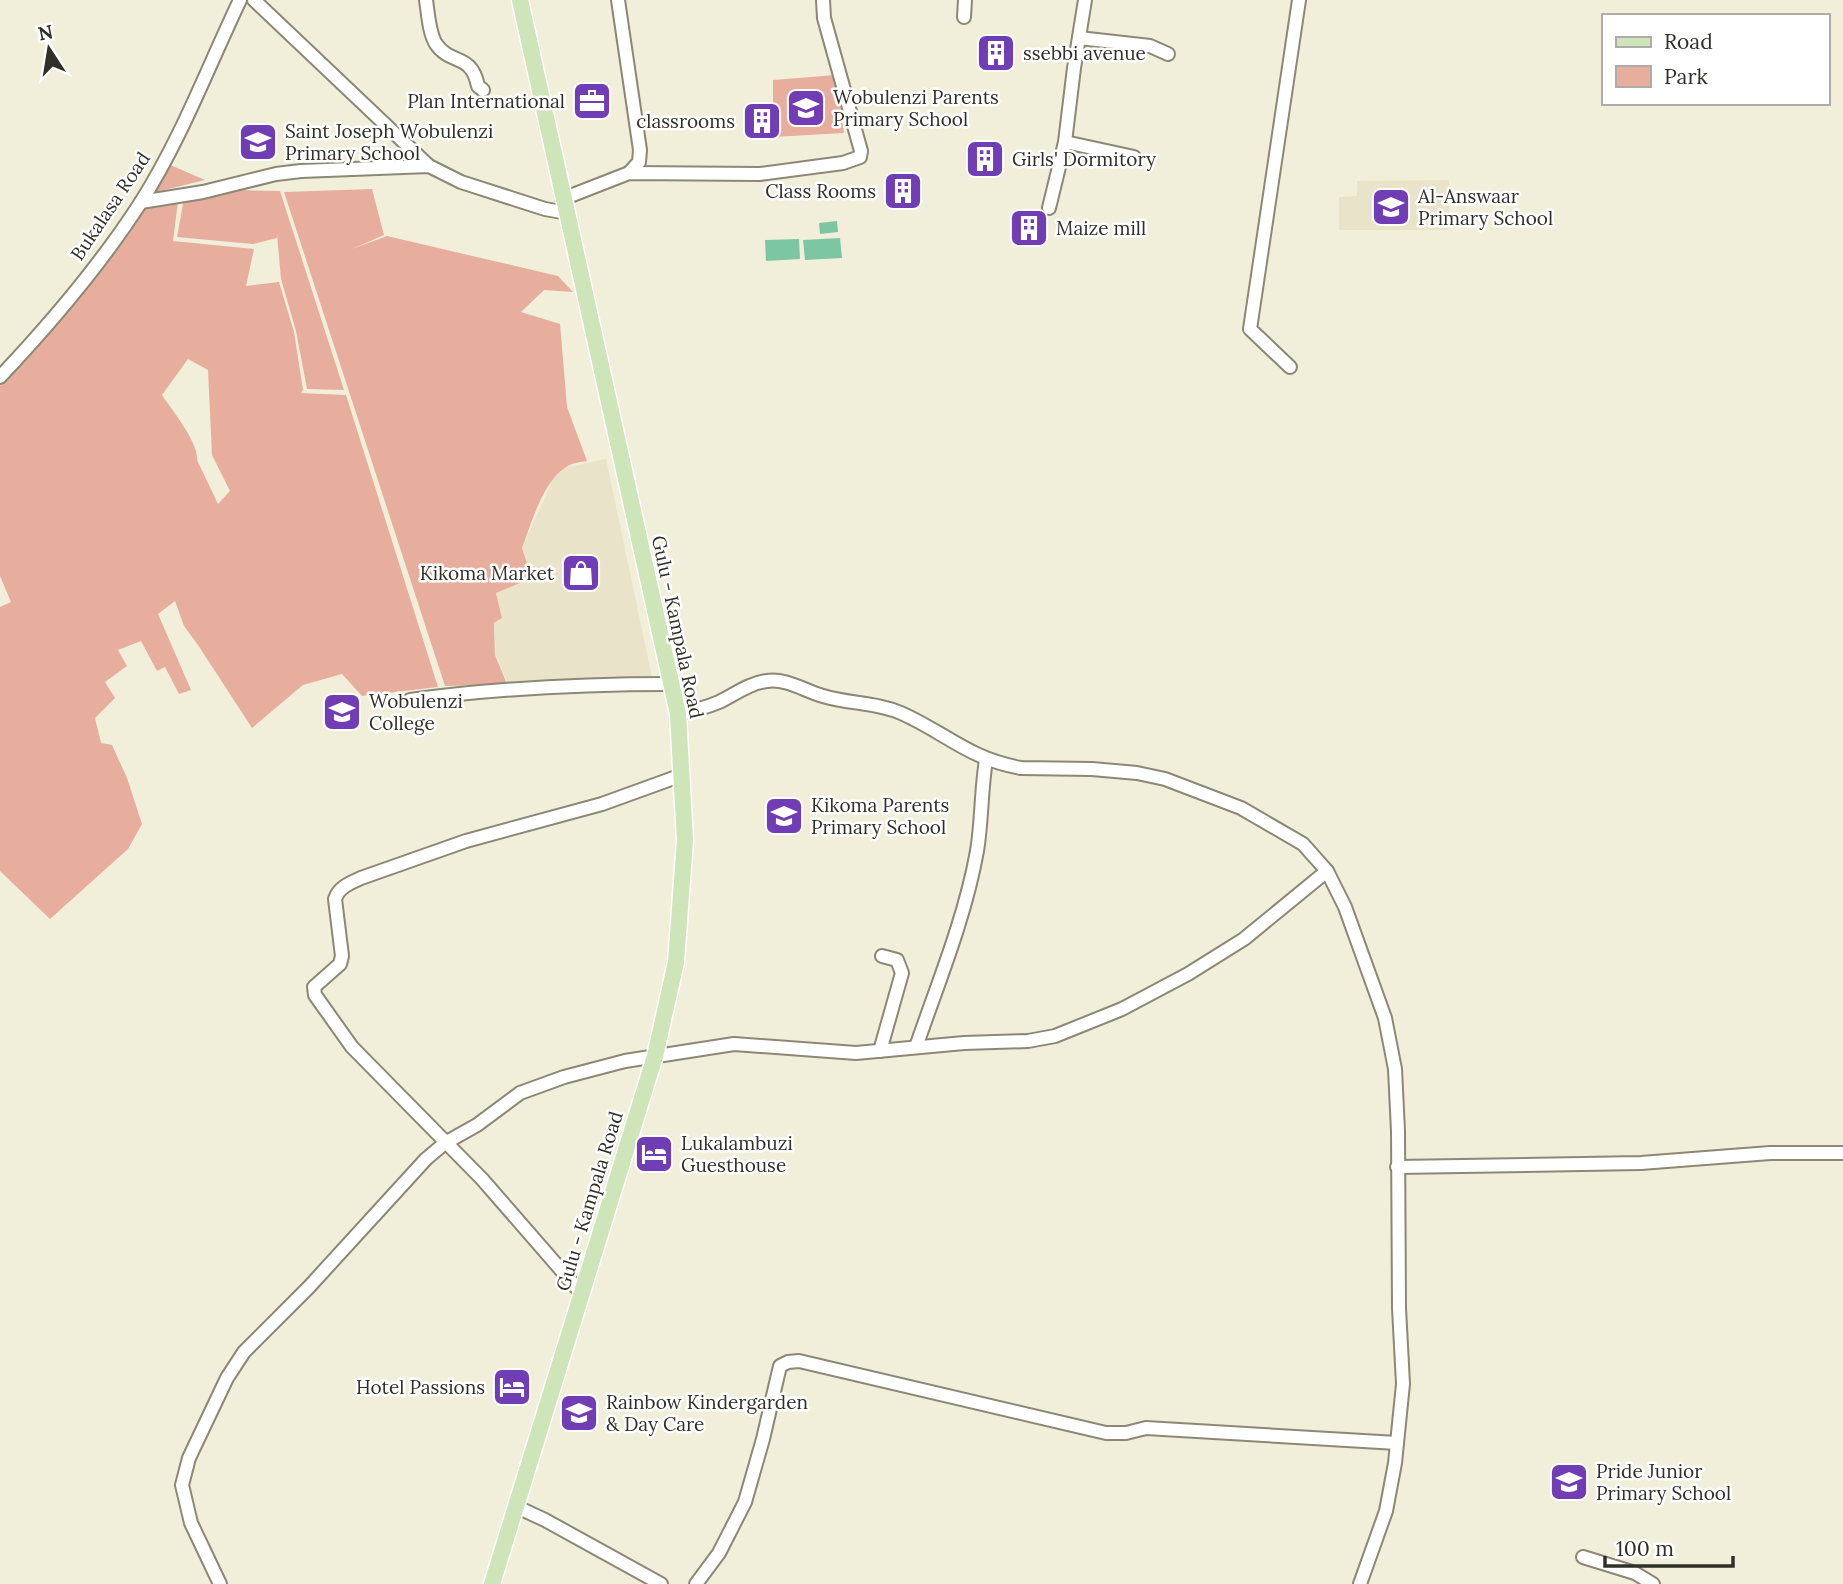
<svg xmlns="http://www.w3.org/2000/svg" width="1843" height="1584" viewBox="0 0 1843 1584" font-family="Lora,serif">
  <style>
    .built { fill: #e9e4c9 }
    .green { fill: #e7ae9e; fill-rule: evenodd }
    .water { fill: #7dc6a4 }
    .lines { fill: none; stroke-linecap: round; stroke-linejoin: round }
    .minor-casing { stroke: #8b8876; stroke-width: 16 }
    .major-casing { stroke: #fff; stroke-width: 19 }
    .minor { stroke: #fff; stroke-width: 12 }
    .major { stroke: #cde5b9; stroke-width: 16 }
    .labels { text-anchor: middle; stroke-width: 5; stroke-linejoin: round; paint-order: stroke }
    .poi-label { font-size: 19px; fill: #313028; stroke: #fff; text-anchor: start }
    .street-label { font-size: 19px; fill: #313028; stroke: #fff }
  </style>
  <rect width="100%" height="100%" fill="#f1eeda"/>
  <g class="built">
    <polygon points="1449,180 1449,230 1339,230 1339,197 1357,196 1357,181"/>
    <polygon points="606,459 653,682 508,684 496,655 494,624 502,618 496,593 532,578 522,548 553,479 564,468"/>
  </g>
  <g class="green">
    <polygon points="836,75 844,133 773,137 773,80"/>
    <polygon points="168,164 205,180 148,194"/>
    <path d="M372 189 384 235 352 249 387 236 558 276 573 292 544 290 521 312 560 324 567 407 587 461C580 462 572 463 566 467 542 483 532 522 522 548L532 578 496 593 502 618 494 623 495 655 507 684 445 686 284 192Z"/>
    <polygon points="233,190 280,191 344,390 307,389 296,331 281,279 277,234 277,238 253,244 177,237 184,199"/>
    <path d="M178 201 173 241 254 249 246 286 279 282 294 332 303 390 301 393 346 395 438 687 362 696 342 674 303 685 252 728 198 645 184 626 175 601 158 614 191 690 179 694 165 667 157 671 141 641 118 650 127 666 105 682 115 698 95 718 101 743 112 745 127 778 142 824 128 849 50 919 0 871V607L11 602 0 576V386L137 206ZM188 359 208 370 212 455 230 491 218 504 197 460C199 443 172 410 162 395Z"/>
  </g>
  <g class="water">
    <polygon points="837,221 838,232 820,234 819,223"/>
    <polygon points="840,238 842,258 805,260 803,240"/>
    <polygon points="799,239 800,259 766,261 765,240"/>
  </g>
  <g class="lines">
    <g class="minor-casing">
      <g id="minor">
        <polyline points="254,0 429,166"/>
        <path d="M426 0C428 13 429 33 436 44 451 66 471 52 478 86L483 90"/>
        <polyline points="618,0 640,150 639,162 629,173"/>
        <polyline points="964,17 965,0"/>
        <polyline points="1079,38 1150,46 1168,54"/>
        <polyline points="1065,142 1134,157"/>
        <polyline points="565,198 629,173 760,174 843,163 860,157 861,151 824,18 823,0"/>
        <polyline points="141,202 203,192 276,174 301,171 429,166 461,182 545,209 567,213"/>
        <polyline points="1049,208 1065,142 1074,68 1085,0"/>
        <polyline points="1290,367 1250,329 1299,0"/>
        <path d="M0 377C51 323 101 264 141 202 181 139 208 67 240 0"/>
        <path d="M410 700C497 688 584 684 672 684"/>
        <path d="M678 714C692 711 705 708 719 702 734 695 749 683 767 681 786 678 805 691 823 696 849 704 875 702 901 713 946 733 969 759 1021 768L1092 769 1137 773 1165 779 1241 808 1303 844 1327 871 1345 907 1385 1018 1395 1069 1398 1131 1399 1308 1403 1384 1395 1463 1386 1511 1360 1584"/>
        <path d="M916 1047C938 983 965 918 977 851 982 821 981 790 986 760"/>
        <polyline points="880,1051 902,973 897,960 882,956"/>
        <polyline points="1397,1167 1641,1163 1770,1153 1843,1153"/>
        <path d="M582 1294 482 1179 352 1047 315 995 314 987 340 964 342 956 335 899C339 887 350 883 361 878L466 841 602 804 682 775"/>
        <polyline points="517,1507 545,1520 661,1584"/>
        <polyline points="1583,1557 1635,1573 1653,1584"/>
        <polyline points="220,1584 191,1523 182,1485 189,1458 227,1378 244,1352 309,1287 426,1159 445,1143 477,1125 520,1093 564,1077 625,1061 734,1044 856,1053 964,1043 1028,1041 1055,1036 1122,1009 1188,974 1244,939 1327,871"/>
        <polyline points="696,1584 719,1553 745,1502 763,1439 780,1366 788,1362 799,1361 1106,1433 1126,1433 1146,1428 1397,1443"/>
      </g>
    </g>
    <g class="major-casing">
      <polyline id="major" points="492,1584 655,1056 676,962 685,840 678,714 520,0"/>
    </g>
    <use href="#minor" class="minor"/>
    <use href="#major" class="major"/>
  </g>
  <defs>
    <g id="building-square" transform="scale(2.0125)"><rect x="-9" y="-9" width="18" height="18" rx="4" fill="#713db4" stroke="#fff"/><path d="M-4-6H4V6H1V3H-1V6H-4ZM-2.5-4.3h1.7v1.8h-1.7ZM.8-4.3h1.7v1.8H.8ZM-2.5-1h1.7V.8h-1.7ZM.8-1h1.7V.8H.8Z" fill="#fff"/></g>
    <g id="office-square" transform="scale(2.0125)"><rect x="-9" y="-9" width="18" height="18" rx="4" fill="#713db4" stroke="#fff"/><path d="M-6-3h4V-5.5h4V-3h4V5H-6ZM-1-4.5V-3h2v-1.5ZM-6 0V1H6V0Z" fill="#fff"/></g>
    <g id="school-square" transform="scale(2.0125)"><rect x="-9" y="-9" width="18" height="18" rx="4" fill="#713db4" stroke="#fff"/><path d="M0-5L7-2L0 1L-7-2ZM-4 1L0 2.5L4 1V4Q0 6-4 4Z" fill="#fff"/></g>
    <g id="shop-square" transform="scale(2.0125)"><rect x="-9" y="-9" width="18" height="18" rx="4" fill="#713db4" stroke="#fff"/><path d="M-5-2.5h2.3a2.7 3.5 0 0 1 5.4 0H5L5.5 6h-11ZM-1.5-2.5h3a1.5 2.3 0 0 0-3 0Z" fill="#fff"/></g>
    <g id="hotel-square" transform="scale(2.0125)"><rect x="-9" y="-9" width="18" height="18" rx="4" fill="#713db4" stroke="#fff"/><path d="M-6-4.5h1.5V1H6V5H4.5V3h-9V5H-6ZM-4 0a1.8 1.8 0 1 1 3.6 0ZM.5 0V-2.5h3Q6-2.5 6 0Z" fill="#fff"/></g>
  </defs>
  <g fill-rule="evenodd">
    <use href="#building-square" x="996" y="53"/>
    <use href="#office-square" x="592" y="101"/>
    <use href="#school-square" x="806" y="108"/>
    <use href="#building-square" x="762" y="121"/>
    <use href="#school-square" x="258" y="142"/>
    <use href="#building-square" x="985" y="159"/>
    <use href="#building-square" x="903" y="191"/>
    <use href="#school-square" x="1391" y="207"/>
    <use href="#building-square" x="1029" y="228"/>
    <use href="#shop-square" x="581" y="573"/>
    <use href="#school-square" x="342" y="712"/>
    <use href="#school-square" x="784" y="816"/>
    <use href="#hotel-square" x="654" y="1154"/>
    <use href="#hotel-square" x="512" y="1387"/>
    <use href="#school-square" x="579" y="1413"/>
    <use href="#school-square" x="1569" y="1482"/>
  </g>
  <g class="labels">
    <g class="poi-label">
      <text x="1023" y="60">ssebbi avenue</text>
      <text x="833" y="104">Wobulenzi Parents<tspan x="833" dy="22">Primary School</tspan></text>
      <text x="565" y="108" text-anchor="end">Plan International</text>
      <text x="735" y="128" text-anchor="end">classrooms</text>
      <text x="285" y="138">Saint Joseph Wobulenzi<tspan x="285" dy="22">Primary School</tspan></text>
      <text x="1012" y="166">Girls' Dormitory</text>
      <text x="876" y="198" text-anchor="end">Class Rooms</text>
      <text x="1418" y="203">Al-Answaar<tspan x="1418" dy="22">Primary School</tspan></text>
      <text x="1056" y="235">Maize mill</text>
      <text x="554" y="580" text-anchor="end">Kikoma Market</text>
      <text x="369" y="708">Wobulenzi<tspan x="369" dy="22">College</tspan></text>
      <text x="811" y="812">Kikoma Parents<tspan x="811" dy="22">Primary School</tspan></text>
      <text x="681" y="1150">Lukalambuzi<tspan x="681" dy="22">Guesthouse</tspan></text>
      <text x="485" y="1394" text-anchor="end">Hotel Passions</text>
      <text x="606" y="1409">Rainbow Kindergarden<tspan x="606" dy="22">&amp; Day Care</tspan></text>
      <text x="1596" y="1478">Pride Junior<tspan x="1596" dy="22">Primary School</tspan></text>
    </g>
    <g class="street-label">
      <text transform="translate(110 206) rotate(-56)" y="7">Bukalasa Road</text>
      <text transform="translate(678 627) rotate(78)" y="7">Gulu - Kampala Road</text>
      <text transform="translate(589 1201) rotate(-73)" y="7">Gulu - Kampala Road</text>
    </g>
  </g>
  <rect x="1602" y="14" width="228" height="91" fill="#ffffff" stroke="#adaca9" stroke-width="2"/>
  <rect x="1616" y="37" width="35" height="10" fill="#cde5b9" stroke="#adaca9" stroke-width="2"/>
  <text x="1664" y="49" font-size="21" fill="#313028">Road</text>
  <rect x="1616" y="66" width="35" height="21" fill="#e7ae9e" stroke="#adaca9" stroke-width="2"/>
  <text x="1664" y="84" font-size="21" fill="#313028">Park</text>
  <g transform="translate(49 49) rotate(348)" stroke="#ffffff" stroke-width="5" paint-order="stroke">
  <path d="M0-5L12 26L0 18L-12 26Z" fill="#313028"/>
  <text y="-10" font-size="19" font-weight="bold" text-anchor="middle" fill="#313028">N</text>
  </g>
  <path d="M1605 1556v10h128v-10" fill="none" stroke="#313028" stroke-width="3.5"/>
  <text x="1616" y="1556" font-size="21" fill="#313028" stroke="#ffffff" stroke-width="5" paint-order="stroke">100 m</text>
</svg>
